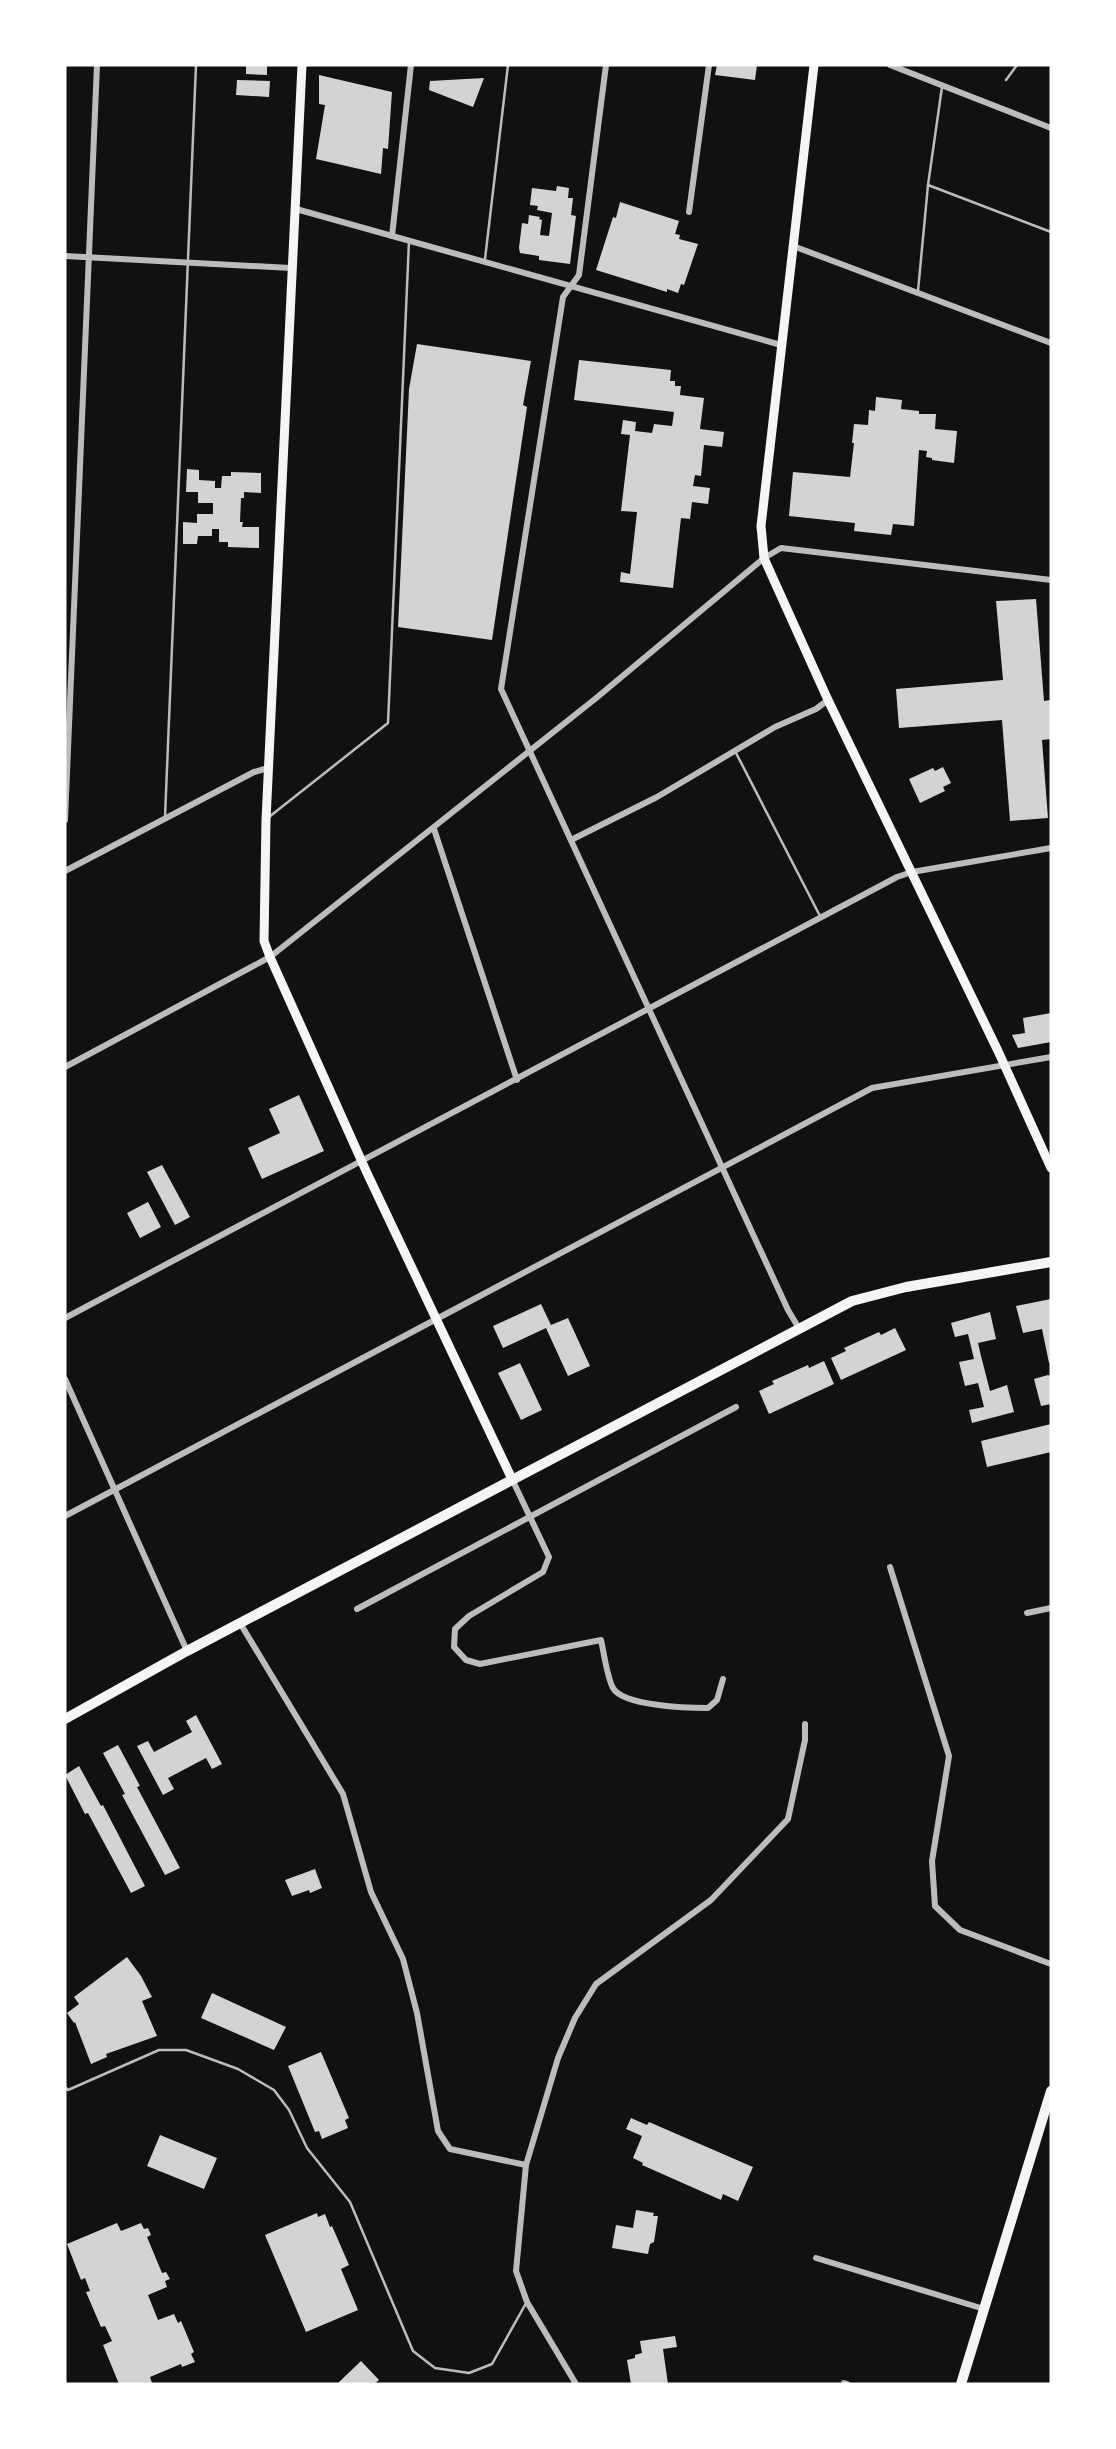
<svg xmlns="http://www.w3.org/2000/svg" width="1116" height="2449" viewBox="0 0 1116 2449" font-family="Figtree,sans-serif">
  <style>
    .building { fill: #d3d3d3 }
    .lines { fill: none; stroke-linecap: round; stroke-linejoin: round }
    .service { stroke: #bcbcbc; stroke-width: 2.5 }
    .minor { stroke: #bcbcbc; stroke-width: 6 }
    .secondary { stroke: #f5f5f5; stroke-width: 9 }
    .primary { stroke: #f5f5f5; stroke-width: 10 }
    .trunk { stroke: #f5f5f5; stroke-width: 10 }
  </style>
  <rect width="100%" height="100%" fill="#111"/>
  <g class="building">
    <polygon points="246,65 267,65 267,75 246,74"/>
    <polygon points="717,65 757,65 755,80 715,75"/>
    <polygon points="319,75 392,92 388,149 383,148 381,174 316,159 325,105 319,104"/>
    <polygon points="484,78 473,107 429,90 430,81"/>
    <polygon points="237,80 270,81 269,97 236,95"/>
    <polygon points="557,186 569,188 568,198 573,198 571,215 576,216 570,264 539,260 539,256 520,253 519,248 522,223 528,224 529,215 540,217 539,219 542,220 540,235 549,236 552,213 537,210 538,206 530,205 532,188 556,191"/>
    <polygon points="620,202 679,221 675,234 680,235 679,239 698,244 684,285 681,284 678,293 667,289 667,292 596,270 613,217 616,218"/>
    <polygon points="417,344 531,361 523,405 527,407 492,640 398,627 409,389"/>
    <polygon points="579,360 671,370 670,381 675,381 675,386 681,386 680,395 704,398 700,429 724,432 722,447 704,445 701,476 695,475 693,486 710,488 708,504 692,502 690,519 681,518 673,588 620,582 621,572 630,574 637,512 621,511 630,435 621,434 623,420 636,422 635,431 652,433 654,424 672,426 674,412 574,400"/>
    <polygon points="876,397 902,400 901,409 919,411 919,414 936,414 935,429 957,431 954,463 932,460 932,458 926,457 927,451 919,450 914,526 893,524 891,535 854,531 855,523 789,516 793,472 850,477 854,443 852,443 854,424 868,425 869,410 875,411"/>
    <polygon points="187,469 199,470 199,480 215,481 215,488 221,488 222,476 231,476 231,472 261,473 261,493 244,492 244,498 241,498 240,522 243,522 242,527 259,527 259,548 228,547 228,542 219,542 219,529 212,529 212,536 198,536 197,544 183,544 183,522 197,523 197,514 213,514 213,503 198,503 198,492 186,492"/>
    <polygon points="1036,599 1044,701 1051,700 1051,739 1042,740 1048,818 1010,821 1002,720 899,728 896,689 1003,680 996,601"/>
    <polygon points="943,767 951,783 943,787 945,791 920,803 909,779 933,768 935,771"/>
    <polygon points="1051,1013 1051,1042 1018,1048 1012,1035 1025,1033 1023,1018"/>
    <polygon points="299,1095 324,1151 262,1179 248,1148 280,1133 269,1109"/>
    <polygon points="162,1165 190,1217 175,1225 147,1172"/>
    <polygon points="148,1202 161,1227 140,1238 127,1213"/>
    <polygon points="1051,1299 1051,1362 1049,1363 1042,1329 1023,1333 1016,1306"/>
    <polygon points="541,1304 551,1325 568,1318 590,1366 568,1376 546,1328 503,1348 493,1326"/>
    <polygon points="990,1312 996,1339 978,1343 981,1356 990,1391 1007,1385 1014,1412 972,1423 969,1410 984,1407 978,1383 965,1386 959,1362 974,1359 968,1334 955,1337 951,1323"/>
    <polygon points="895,1328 906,1350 841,1380 831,1358 846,1351 844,1348 879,1332 881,1335"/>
    <polygon points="824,1361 834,1384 769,1414 759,1391 774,1384 772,1381 808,1365 809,1368"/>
    <polygon points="520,1363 542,1410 521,1420 498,1373"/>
    <polygon points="1048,1375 1051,1376 1051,1404 1041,1406 1034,1379"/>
    <polygon points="1051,1424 1051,1452 987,1467 981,1441"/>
    <polygon points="196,1715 222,1764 212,1769 206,1758 168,1778 174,1789 163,1795 137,1746 148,1741 154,1752 192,1732 186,1721"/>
    <polygon points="118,1745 140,1786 137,1787 180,1868 165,1875 122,1795 125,1794 103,1753"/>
    <polygon points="79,1766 101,1806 103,1805 145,1886 131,1893 88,1813 85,1814 65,1775"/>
    <polygon points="315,1869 322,1888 310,1893 309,1890 292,1896 285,1880"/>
    <polygon points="127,1957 141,1976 152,1997 142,2001 157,2036 106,2054 107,2057 91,2064 75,2022 74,2023 67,2013 79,2004 74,1997"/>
    <polygon points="212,1993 286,2027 274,2050 201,2018"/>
    <polygon points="321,2052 349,2118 345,2120 348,2128 322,2139 319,2131 315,2132 288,2066"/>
    <polygon points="631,2118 647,2125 649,2122 753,2167 738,2201 723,2194 721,2200 642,2165 643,2163 633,2158 642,2136 626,2129"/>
    <polygon points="160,2135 217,2158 204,2189 147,2166"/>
    <polygon points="636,2210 654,2213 653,2216 658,2216 654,2242 650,2244 648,2254 612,2248 616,2225 633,2228"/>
    <polygon points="317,2213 318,2217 325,2214 330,2227 332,2226 349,2265 341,2269 358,2310 306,2332 265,2235"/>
    <polygon points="117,2223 121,2231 141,2223 144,2229 148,2228 151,2235 147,2237 162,2273 166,2272 170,2279 165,2281 167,2287 148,2295 158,2320 174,2314 178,2323 181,2321 194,2352 191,2354 195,2362 182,2367 181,2364 150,2377 152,2383 150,2384 119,2384 103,2345 112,2341 105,2326 101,2327 86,2292 90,2291 85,2278 81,2280 67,2244"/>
    <polygon points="675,2336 677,2347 663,2349 668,2384 631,2384 627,2360 635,2358 635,2355 642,2353 640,2341"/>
    <polygon points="361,2361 379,2380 374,2384 337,2384"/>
  </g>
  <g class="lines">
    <g class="service">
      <polyline points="1006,80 1017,65"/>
      <polyline points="928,185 1051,232"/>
      <polyline points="485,259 508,65"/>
      <polyline points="918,291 928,185 942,87"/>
      <polyline points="735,751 820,916"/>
      <polyline points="165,817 196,65"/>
      <polyline points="269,817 388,723 409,241"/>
      <polyline points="65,2087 68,2090 159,2050 186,2050 238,2069 274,2090 289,2110 307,2148 350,2202 413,2351 435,2368 469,2373 492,2364 525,2305"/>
    </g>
    <g class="minor">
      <polyline points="606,65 579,275 563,297 501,689 788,1310 800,1330"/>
      <polyline points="890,65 1051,128"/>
      <polyline points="296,209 781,345"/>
      <polyline points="689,212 709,65"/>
      <polyline points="392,236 411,65"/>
      <polyline points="793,246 1051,343"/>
      <polyline points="65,256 291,268"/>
      <polyline points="65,820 97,65"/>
      <polyline points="434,829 517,1080"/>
      <polyline points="571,840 657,797 775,727 816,709 828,700"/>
      <polyline points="65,871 254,772 268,768"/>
      <polyline points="65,1067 270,957 595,699 764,558 781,548 1051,580"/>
      <polyline points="65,1318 897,877 912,872 1051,848"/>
      <polyline points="65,1379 187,1651"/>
      <path d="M512 1479 549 1557 543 1572 469 1616 455 1629 454 1647 466 1660 480 1664 601 1640C604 1653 607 1677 613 1688 623 1706 688 1708 708 1708L717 1700 723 1679"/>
      <polyline points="65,1516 872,1088 1051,1057"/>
      <polyline points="890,1567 949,1756 932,1861 935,1906 960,1930 1051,1964"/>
      <polyline points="357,1609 736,1407"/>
      <polyline points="1027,1613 1051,1608"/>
      <polyline points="240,1623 343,1794 371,1892 403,1959 417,2013 438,2131 450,2149 526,2165 516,2271 527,2302 576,2384"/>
      <polyline points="526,2165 558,2058 575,2018 596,1984 711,1900 788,1819 805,1740 805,1724"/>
      <polyline points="816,2258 984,2309"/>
      <polyline points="844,2383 847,2384"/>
    </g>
    <g class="secondary">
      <polyline points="302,65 266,820 264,941 270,957 367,1173 512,1479"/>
      <polyline points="814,65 761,526 764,558 772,576 828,700 998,1051 1051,1168"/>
    </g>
    <polyline class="primary" points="961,2384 1051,2091"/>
    <polyline class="trunk" points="65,1719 187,1651 852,1301 906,1287 1051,1262"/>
  </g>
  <rect width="1116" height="2449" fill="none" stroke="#ffffff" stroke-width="133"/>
</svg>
